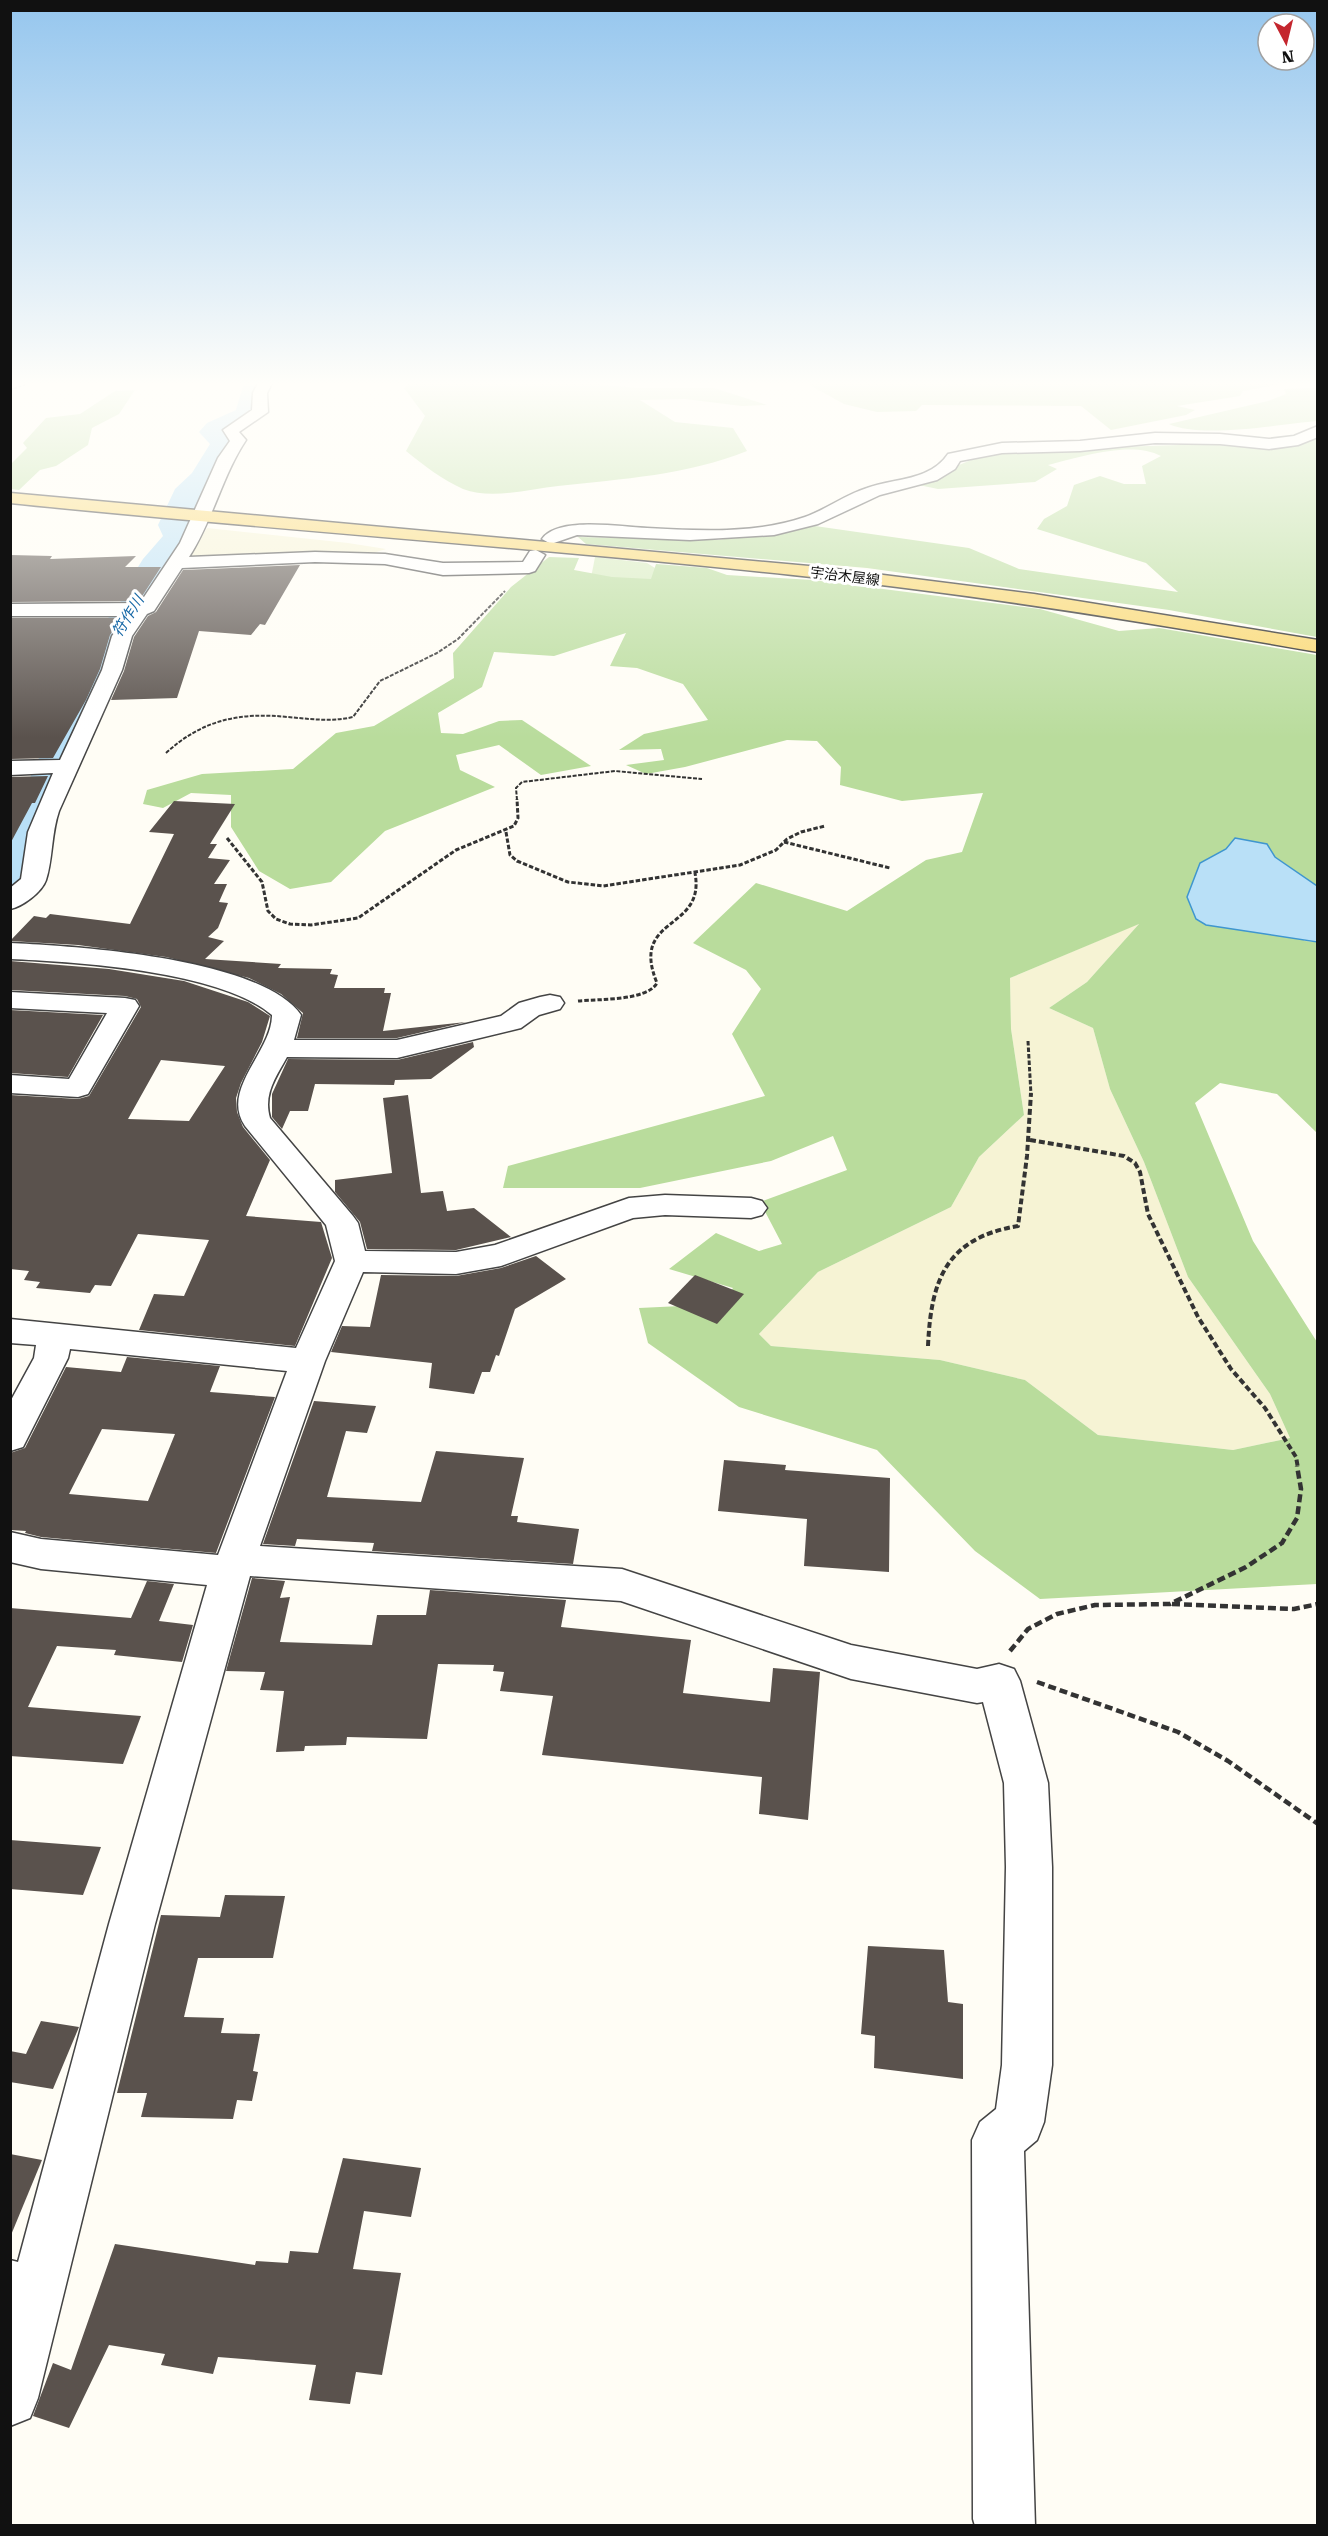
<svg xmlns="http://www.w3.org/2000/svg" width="1328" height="2536" viewBox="0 0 1328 2536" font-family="'Roboto Serif','Noto Sans JP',serif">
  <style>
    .farmland { fill: #f6f3d4 }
    .green { fill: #d5ebbd }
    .forest { fill: #b9dc9c; fill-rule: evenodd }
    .water { fill: #b9e0f7; stroke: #3f96cf; stroke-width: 1.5 }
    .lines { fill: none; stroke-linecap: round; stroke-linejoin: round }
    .river { fill: #b9e0f7; fill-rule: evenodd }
    .building { fill: #5a524d; fill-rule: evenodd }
    .minor-casing { stroke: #444; stroke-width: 3 }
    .major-casing { stroke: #222; stroke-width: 3 }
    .path-far4 { stroke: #333; stroke-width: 1.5; stroke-dasharray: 3 1.5; stroke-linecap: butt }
    .path-far3 { stroke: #333; stroke-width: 2; stroke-dasharray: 4 1.5; stroke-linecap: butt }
    .path-far2 { stroke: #333; stroke-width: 3; stroke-dasharray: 4.5 2; stroke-linecap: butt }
    .path-far1 { stroke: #333; stroke-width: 4; stroke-dasharray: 6 3; stroke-linecap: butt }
    .path { stroke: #333; stroke-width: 4.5; stroke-dasharray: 8 4; stroke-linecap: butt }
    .minor { fill: #fff; fill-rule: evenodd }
    .major { fill: #f9d66b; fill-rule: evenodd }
    .labels { text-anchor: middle; stroke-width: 6; stroke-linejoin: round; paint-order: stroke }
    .far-street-label { font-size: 14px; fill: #111; stroke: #fff }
    .far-water-label { font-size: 15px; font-style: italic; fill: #1768a6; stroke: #fff }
  </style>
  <rect width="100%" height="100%" fill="#fffdf5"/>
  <g class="farmland">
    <polygon points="207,528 348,543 386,549 364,556 187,559"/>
    <polygon points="1140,923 1087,982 1049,1008 1093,1028 1110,1089 1144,1162 1188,1277 1270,1394 1290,1438 1233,1450 1098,1435 1025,1380 940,1360 771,1346 759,1334 818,1272 951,1207 979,1157 1024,1115 1011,1029 1010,978"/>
  </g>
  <polygon class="green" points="595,557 647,563 676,581 591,578"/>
  <g class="forest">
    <path d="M408 383H590L637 388H714L767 405 742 406 685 399 640 400 675 422 733 428 747 451C688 475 622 479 558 486 529 489 492 500 463 489 443 480 423 465 406 451L425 416 404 388Z"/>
    <polygon points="806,383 1288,383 1243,391 1240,396 1177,406 1195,410 1186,415 1111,430 1081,406 922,405 916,411 877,412 844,404"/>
    <path d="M1317 388V421C1281 424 1201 439 1169 424L1268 401 1286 394 1284 389Z"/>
    <polygon points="135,390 119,414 92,428 88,445 56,466 40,470 19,490 11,489 11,464 27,448 23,443 46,418 80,414 115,391"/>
    <path d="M1317 435V637L1169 610 867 568 586 544 578 537 718 540 815 526 969 548 1019 569 1178 592 1146 563 1037 529 1044 519 1067 506 1074 485 1100 476 1124 484H1146L1142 466 1161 456C1132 440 1079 457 1048 465L1057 469 1035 482 938 489 914 484 990 452 1075 448 1083 452 1116 447 1179 445 1180 440 1252 444Z"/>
    <path d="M549 557 579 558 574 570 612 577 651 579 656 564 707 568 727 575 813 580 1040 609 1119 631 1159 628 1317 655V886L1275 857 1267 844 1227 849 1200 864 1305 941 1317 942V1133L1277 1094 1220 1083 1195 1103 1253 1241 1317 1342V1584L1040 1599 975 1551 877 1450 739 1407 648 1343 639 1308 723 1304 733 1288 669 1269 716 1233 759 1251 782 1244 760 1202 847 1170 833 1136 771 1161 640 1188H503L508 1166 765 1096 732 1034 761 989 746 970 693 943 756 883 847 911 926 860 962 852 983 793 902 801 840 785 841 767 817 741 787 740 685 767 646 774 626 765 664 760 661 749 619 750 644 734 708 720 683 684 637 668 610 666 626 633 554 656 494 652 482 687 438 713 441 733 463 734 499 721 522 720 591 766 541 775 499 745 456 755 460 770 495 787 385 831 331 882 290 889 259 871 231 827V795L191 793 163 808 143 804 147 790 202 774 293 769 336 733 374 726 454 678 453 653 511 587ZM1139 924 1087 982 1049 1008 1093 1028 1110 1089 1144 1162 1188 1277 1270 1394 1290 1438 1233 1450 1098 1435 1025 1380 940 1360 771 1346 759 1334 818 1272 951 1207 979 1157 1024 1115 1011 1029 1010 978Z"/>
  </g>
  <polygon class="water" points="1235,838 1267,844 1275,857 1317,886 1317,942 1206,925 1196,919 1187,897 1200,863 1226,849"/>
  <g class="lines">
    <path class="river" d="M244 383H270C256 409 273 419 235 432L240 445 227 461 216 484 205 493 190 525 196 537 170 570 154 607 133 634 122 671 103 705 58 813 40 881 26 897 10 901V822L14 813 63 705 84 671 97 632 120 603 128 583 143 559 163 536 158 525 175 489 192 473 210 444 199 432 207 423 236 410Z"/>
  </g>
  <g class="building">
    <polygon points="10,555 52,556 50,559 136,556 125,567 161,567 139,601 10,602"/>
    <polygon points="300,565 265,625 260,624 251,635 199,631 177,698 111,700 124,671 134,637 148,616 156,612 183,570"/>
    <polygon points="10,618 122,618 110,635 100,669 86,700 53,758 10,759"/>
    <polygon points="48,776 35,803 32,803 10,844 10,777"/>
    <polygon points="174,801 235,804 210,844 217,844 208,858 230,860 214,884 227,884 219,902 228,903 218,928 208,937 224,941 205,959 281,964 278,968 332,969 330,974 338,975 334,988 385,988 384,993 391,993 383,1031 466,1022 397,1038 297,1038 303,1013 281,994 249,978 166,957 78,945 10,941 34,916 46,918 50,914 130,924 174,834 149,832"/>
    <path d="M10 961 109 969 184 981 248 1002 270 1016 262 1042 241 1083 236 1098 237 1112 243 1127 270 1160 246 1216 321 1222 332 1258 295 1346 139 1330 154 1294 184 1296 209 1240 138 1234 111 1286 95 1285 90 1293 36 1288 40 1282 24 1280 29 1271 10 1269V1095L78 1099 89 1096 141 1007 137 999 125 996 10 990ZM161 1060 225 1066 189 1121 128 1119Z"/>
    <polygon points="10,1010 103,1015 68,1077 10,1073"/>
    <polygon points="473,1042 474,1047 431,1079 395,1080 394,1085 315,1084 308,1111 290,1111 282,1129 272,1117 272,1094 288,1059 397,1060"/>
    <polygon points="408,1095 421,1193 443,1191 447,1211 474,1208 511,1237 456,1250 367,1249 360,1222 335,1192 335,1180 392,1173 383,1098"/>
    <polygon points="536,1256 566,1279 515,1309 499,1356 496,1355 490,1372 482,1372 474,1394 429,1388 432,1363 331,1352 342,1326 370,1327 381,1275 456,1276 501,1268"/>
    <polygon points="695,1275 744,1294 717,1324 668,1303"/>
    <path d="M127 1357 220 1366 210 1392 275 1397 216 1553 41 1537 25 1533 26 1531 10 1530V1453L25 1448 66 1367 121 1372ZM102 1429 175 1434 148 1501 69 1494Z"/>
    <polygon points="314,1401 376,1406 367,1433 346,1431 327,1497 421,1502 436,1451 524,1458 511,1516 518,1516 517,1522 579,1529 573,1564 372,1551 374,1543 297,1539 295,1546 263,1544"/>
    <polygon points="724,1460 786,1465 785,1470 890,1478 889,1572 804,1566 807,1519 718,1511"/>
    <polygon points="252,1578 285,1581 280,1598 290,1597 280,1642 372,1645 377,1615 426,1615 430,1590 566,1600 561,1627 691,1640 683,1693 770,1702 773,1668 820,1672 808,1820 759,1814 762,1777 542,1755 553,1696 500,1691 504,1672 493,1671 494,1665 438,1664 427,1739 347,1737 346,1745 305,1746 304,1751 276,1752 284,1691 260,1690 265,1672 226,1671"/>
    <polygon points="147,1581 174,1584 159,1621 193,1625 182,1662 114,1655 116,1650 57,1646 28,1707 141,1716 123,1764 10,1756 10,1608 131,1618"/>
    <polygon points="10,1840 101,1847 83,1895 10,1889"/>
    <polygon points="225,1895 285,1896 273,1958 198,1958 184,2017 224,2018 221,2033 260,2034 253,2071 258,2072 252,2101 237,2100 233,2119 141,2117 147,2093 117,2093 161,1915 220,1917"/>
    <polygon points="868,1946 944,1950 948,2002 963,2004 963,2079 874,2068 875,2036 861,2034"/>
    <polygon points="41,2021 79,2027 53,2089 10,2082 10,2051 26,2054"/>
    <polygon points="10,2154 42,2160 11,2235 10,2235"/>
    <polygon points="343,2158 421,2168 411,2217 364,2211 353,2269 401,2273 382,2375 356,2372 350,2404 309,2400 316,2365 218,2357 213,2374 161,2365 165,2354 109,2345 69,2428 33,2416 53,2363 71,2370 115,2244 255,2265 256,2261 288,2263 290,2251 318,2253"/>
  </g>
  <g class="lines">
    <g class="minor-casing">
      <g id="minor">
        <path d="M258 383H272L267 393 268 412 239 432 246 440C222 476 213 520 189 557L315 552 385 554 443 563 523 562 530 551 536 550 545 555 535 571 529 573 443 575 385 564 315 562 182 568 154 611 147 614 132 636 122 670 59 811C51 834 53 859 46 880 42 892 22 907 10 909V888L21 879 28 832 53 773 10 775V761L60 760 102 670 112 636 126 616H10V604L140 603 180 543 218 458 230 441 223 430 252 410 253 393Z"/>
        <path d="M1318 426V437L1298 445 1269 449 1220 444 1155 443 1080 451 1002 453 960 461 955 469 937 480 880 495 818 524 774 535 690 540 577 535 551 544 542 539C558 516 622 527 647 528 698 531 756 534 805 517 827 509 845 495 867 488 895 478 930 481 948 454L1002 443 1080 441 1155 433 1220 434 1269 439 1294 436Z"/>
        <path d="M10 943C77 946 262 958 301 1015L294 1040H397L501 1016 519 1003 540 997 550 995 560 997 564 1003 560 1009 539 1015 521 1028 397 1058 287 1057C276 1077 263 1094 270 1118L353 1216 358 1223 365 1251 456 1252 495 1245 629 1198 665 1195 751 1198 762 1201 767 1208 762 1215 751 1218 665 1215 633 1218 501 1266 456 1274 363 1272 325 1361 260 1546 622 1569 851 1645 977 1669 999 1664 1014 1669 1020 1681 1048 1783 1052 1867V2065L1044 2122 1037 2140 1024 2151 1035 2526H975L973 2519 972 2140 980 2122 996 2109 1002 2065 1006 1867 1004 1783 983 1702 977 1703 851 1679 621 1601 250 1576 155 1924 38 2398 30 2418 10 2426V2260L18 2262 109 1924 207 1585 41 1569 10 1562V1532L41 1539 218 1555 287 1371 70 1349 68 1358 23 1447 10 1451V1402L34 1358 36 1345 10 1343V1319L296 1348 335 1261 326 1225 245 1126C220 1089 272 1052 272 1015 220 971 78 962 10 959Z"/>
        <polygon points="10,992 125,998 135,1000 139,1006 88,1094 78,1097 10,1093 10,1075 69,1079 107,1013 10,1008"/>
      </g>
    </g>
    <g class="major-casing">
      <path id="major" d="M10 493 820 567 1034 594 1318 640V652C1153 623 987 596 820 578 551 548 280 531 10 503Z"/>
    </g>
    <polyline class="path-far4" points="10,390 30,383"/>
    <g class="path-far3">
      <path d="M166 753C202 720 239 712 288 717 310 719 331 722 353 717L380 681 437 653 458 639 505 591"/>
      <polyline points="517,800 516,788 522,782 615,771 702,779"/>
    </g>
    <g class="path-far2">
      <polyline points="506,832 510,855 517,861 568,882 603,886 740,865 776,850 787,839 801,832 825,826"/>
      <polyline points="227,838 262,882 268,911 276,919 290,924 311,925 358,918 456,850 514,826 518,818 517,799"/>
      <polyline points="784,842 890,868"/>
      <path d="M578 1001C598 999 647 1001 657 983 629 915 706 932 695 873"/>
      <polyline points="1028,1041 1031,1095"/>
    </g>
    <g class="path-far1">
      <polyline points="1030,1140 1124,1156 1135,1163 1140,1172 1148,1214 1198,1317 1231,1369 1265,1408 1296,1457 1298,1468"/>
      <path d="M928 1346C931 1280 946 1238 1018 1226L1027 1156 1031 1093"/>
    </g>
    <g class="path">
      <polyline points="1172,1604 1294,1609 1318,1604"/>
      <polyline points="1010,1651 1028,1629 1057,1614 1095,1605 1170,1604 1246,1567 1282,1543 1297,1518 1301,1489 1297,1466"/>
      <polyline points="1037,1682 1178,1732 1228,1761 1318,1824"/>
    </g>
    <use href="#minor" class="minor"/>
    <use href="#major" class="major"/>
  </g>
  <linearGradient id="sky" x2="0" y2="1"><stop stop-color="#95c6ee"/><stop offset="0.52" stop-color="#fffefa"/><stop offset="1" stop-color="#fffefa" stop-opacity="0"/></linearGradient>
  <rect width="1328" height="738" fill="url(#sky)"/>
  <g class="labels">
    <g class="far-street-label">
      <text transform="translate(845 576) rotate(7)" y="5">宇治木屋線</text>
    </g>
    <g class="far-water-label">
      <text transform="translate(128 616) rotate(-58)" y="5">符作川</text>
    </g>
  </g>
  <rect width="1328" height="2536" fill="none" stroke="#111111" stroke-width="24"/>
  <g transform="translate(1286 42) rotate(173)"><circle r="28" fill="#ffffff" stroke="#a0a0a0" stroke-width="1.5"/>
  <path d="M0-4.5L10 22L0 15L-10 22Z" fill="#c4262e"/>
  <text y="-9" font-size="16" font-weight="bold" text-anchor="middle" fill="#111111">N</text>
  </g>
</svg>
